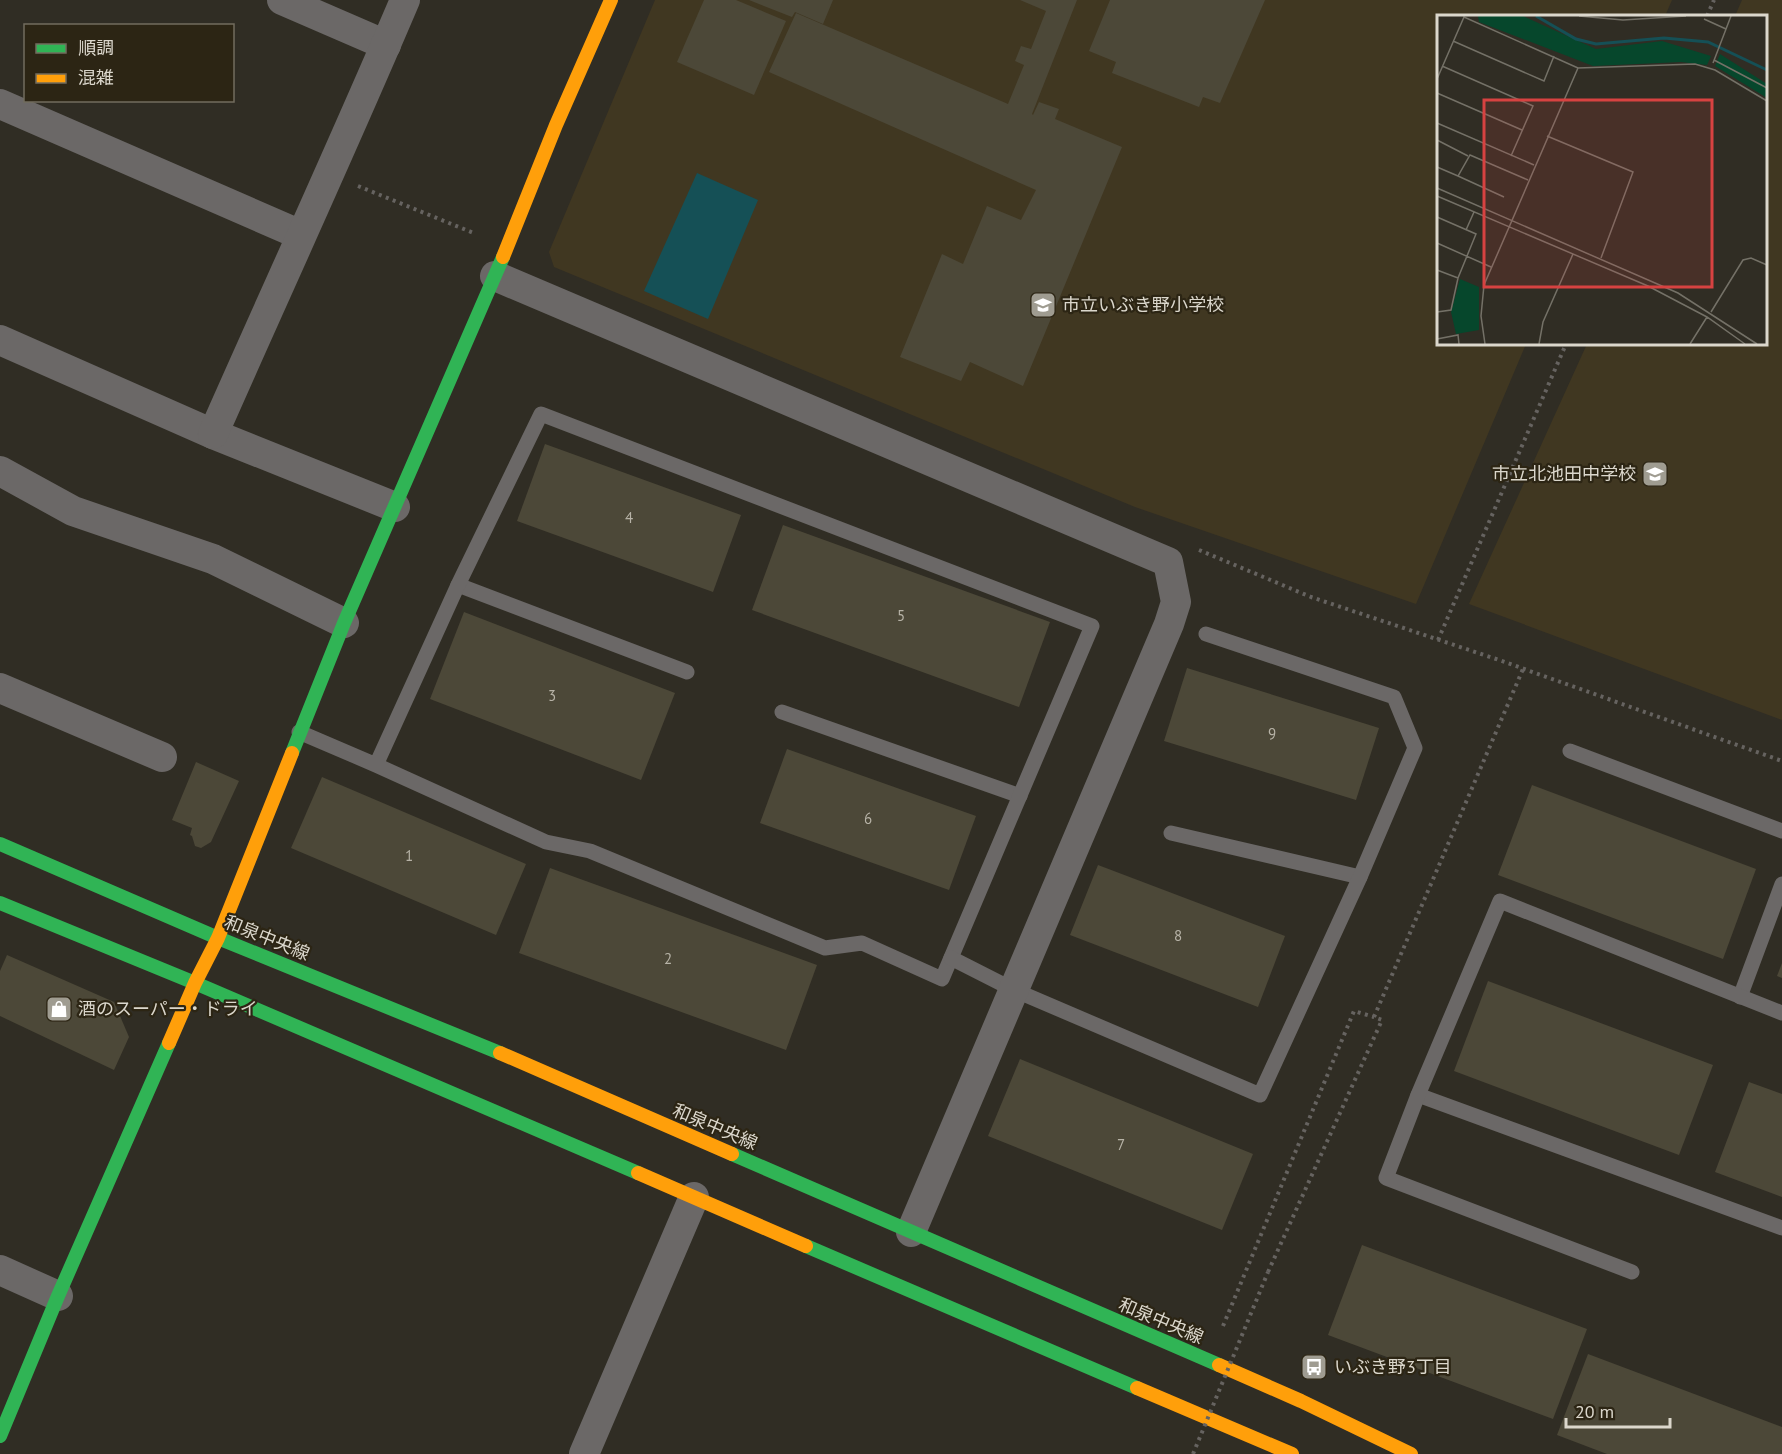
<svg xmlns="http://www.w3.org/2000/svg" width="1782" height="1454" viewBox="0 0 1782 1454" font-family="'PT Sans','Noto Sans JP',sans-serif">
  <style>
    .built { fill: #403721 }
    .water { fill: #155056 }
    .building { fill: #4c4838 }
    .lines { fill: none; stroke-linecap: round; stroke-linejoin: round }
    .path { stroke: #666360; stroke-width: 4; stroke-dasharray: 3 4.5; stroke-linecap: butt }
    .lane { stroke: #6b6867; stroke-width: 15 }
    .street { stroke: #6b6867; stroke-width: 30 }
    .fast { stroke: #30b455; stroke-width: 14 }
    .slow { stroke: #ff9f0a; stroke-width: 14 }
    .path-bridge { stroke: #666360; stroke-width: 4; stroke-dasharray: 3 4.5; stroke-linecap: butt }
    .labels { text-anchor: middle; stroke-width: 4.5; stroke-linejoin: round; paint-order: stroke }
    .number-label { font-size: 15px; fill: #b7b3a7 }
    .poi-label { font-size: 18px; fill: #dbd7cc; stroke: #2c2514; text-anchor: start }
    .street-label { font-size: 18px; fill: #dbd7cc; stroke: #2c2514 }
    .inset-river { fill: none; stroke: #155056; stroke-width: 3 }
    .inset-road { fill: none; stroke: #747167; stroke-width: 1.5 }
    .view { fill: #d74241; fill-opacity: 0.15; stroke: #d74241; stroke-width: 3 }
    .inset-edge { fill: none; stroke: #dbd7cc; stroke-width: 3 }
  </style>
  <rect width="100%" height="100%" fill="#302d24"/>
  <g class="built">
    <polygon points="655,0 1672,0 1665,16 1438,16 1438,344 1526,344 1416,604 1135,507 554,267 549,252"/>
    <polygon points="1742,0 1782,0 1782,720 1469,604 1587,344 1766,344 1766,16 1735,16"/>
  </g>
  <polygon class="water" points="697,173 758,200 708,319 644,291"/>
  <g class="building">
    <polygon points="704,0 736,0 786,21 754,95 677,62"/>
    <polygon points="749,0 833,0 823,24 795,12 792,17"/>
    <polygon points="1020,0 1077,0 1032,114 1033,115 1039,102 1059,109 1055,119 1122,147 1023,386 970,362 961,381 900,357 942,254 963,264 987,206 1021,220 1036,190 769,72 796,13 1008,104 1024,65 1015,61 1021,46 1031,49 1046,11"/>
    <polygon points="1110,0 1265,0 1220,103 1203,97 1199,107 1112,73 1116,62 1089,51"/>
    <polygon points="545,444 741,515 713,592 517,521"/>
    <polygon points="783,525 1050,622 1019,707 752,610"/>
    <polygon points="464,612 675,693 641,780 430,699"/>
    <polygon points="1187,668 1379,728 1356,800 1164,741"/>
    <polygon points="787,749 976,816 949,890 760,823"/>
    <polygon points="196,762 239,781 211,842 201,848 195,846 192,836 190,835 192,828 172,820"/>
    <polygon points="322,777 526,864 496,935 291,848"/>
    <polygon points="1532,785 1756,869 1723,959 1498,875"/>
    <polygon points="1098,865 1285,936 1258,1007 1070,935"/>
    <polygon points="550,868 817,965 786,1050 519,953"/>
    <polygon points="7,955 114,1002 129,1037 114,1070 0,1016 0,971"/>
    <polygon points="1782,963 1782,978 1777,976"/>
    <polygon points="1488,981 1713,1065 1679,1155 1454,1071"/>
    <polygon points="1020,1059 1253,1154 1222,1230 988,1136"/>
    <polygon points="1749,1082 1782,1094 1782,1197 1715,1172"/>
    <polygon points="1362,1245 1587,1329 1553,1419 1328,1335"/>
    <polygon points="1588,1354 1782,1427 1782,1454 1607,1454 1557,1435"/>
  </g>
  <g class="lines">
    <g class="path">
      <polyline points="1707,16 1714,0"/>
      <polyline points="358,186 476,234"/>
      <polyline points="1199,550 1311,597 1499,660 1782,761"/>
      <polyline points="1438,640 1566,344"/>
      <polyline points="1268,1272 1382,1020 1374,1017 1523,669"/>
      <polyline points="1223,1326 1354,1011 1374,1017"/>
    </g>
    <g class="lane">
      <polyline points="458,585 687,672"/>
      <polyline points="782,712 1020,796"/>
      <polyline points="299,732 376,765 546,842 590,851 825,948 862,943 942,979 1092,626 541,414 458,585 376,765"/>
      <polyline points="1570,751 1782,831"/>
      <polyline points="1171,833 1360,877"/>
      <polyline points="951,958 1014,990 1260,1095 1360,877 1415,748 1394,697 1206,634"/>
      <polyline points="1740,997 1782,884"/>
      <polyline points="1418,1095 1782,1228"/>
      <polyline points="1632,1272 1386,1178 1418,1095 1500,901 1782,1013"/>
    </g>
    <g class="street">
      <polyline points="282,0 386,45"/>
      <polyline points="0,104 301,235"/>
      <polyline points="495,276 1168,562 1176,602 1169,624 911,1232"/>
      <polyline points="0,340 213,434 395,507"/>
      <path d="M213 434C277 289 343 146 405 0"/>
      <polyline points="0,471 73,511 213,559 344,623"/>
      <polyline points="0,688 162,757"/>
      <polyline points="0,1270 58,1296"/>
      <polyline points="584,1454 694,1197"/>
    </g>
    <g class="fast">
      <polyline points="292,753 344,623 503,257"/>
      <polyline points="0,844 218,938 500,1053"/>
      <polyline points="0,903 195,983 638,1173"/>
      <polyline points="732,1154 1219,1365"/>
      <polyline points="806,1246 1137,1388"/>
      <polyline points="0,1436 58,1296 169,1043"/>
    </g>
    <g class="slow">
      <polyline points="503,257 556,125 611,0"/>
      <polyline points="169,1043 195,983 218,938 292,753"/>
      <polyline points="500,1053 732,1154"/>
      <polyline points="638,1173 806,1246"/>
      <polyline points="1219,1365 1301,1401 1411,1454"/>
      <polyline points="1137,1388 1292,1454"/>
    </g>
    <polyline class="path-bridge" points="1193,1454 1268,1272"/>
  </g>
  <defs>
    <g id="school-square" transform="scale(1.35)"><rect x="-9" y="-9" width="18" height="18" rx="4" fill="#9f9c91" stroke="#2c2514"/><path d="M0-5L7-2L0 1L-7-2ZM-4 1L0 2.5L4 1V4Q0 6-4 4Z" fill="#fff"/></g>
    <g id="shop-square" transform="scale(1.35)"><rect x="-9" y="-9" width="18" height="18" rx="4" fill="#9f9c91" stroke="#2c2514"/><path d="M-5-2.5h2.3a2.7 3.5 0 0 1 5.4 0H5L5.5 6h-11ZM-1.5-2.5h3a1.5 2.3 0 0 0-3 0Z" fill="#fff"/></g>
    <g id="bus-square" transform="scale(1.35)"><rect x="-9" y="-9" width="18" height="18" rx="4" fill="#9f9c91" stroke="#2c2514"/><path d="M-5-6H5V4H4V6H2V4H-2V6H-4V4H-5ZM-3.5-4V0h7V-4ZM-3.5 1.2v1.5H-2V1.2ZM2 1.2v1.5H3.5V1.2Z" fill="#fff"/></g>
  </defs>
  <g fill-rule="evenodd">
    <use href="#school-square" x="1043" y="305"/>
    <use href="#school-square" x="1655" y="474"/>
    <use href="#shop-square" x="59" y="1009"/>
    <use href="#bus-square" x="1314" y="1367"/>
  </g>
  <g class="labels">
    <g class="number-label">
      <text x="629" y="523">4</text>
      <text x="901" y="621">5</text>
      <text x="552" y="701">3</text>
      <text x="1272" y="739">9</text>
      <text x="868" y="824">6</text>
      <text x="409" y="861">1</text>
      <text x="1178" y="941">8</text>
      <text x="668" y="964">2</text>
      <text x="1121" y="1150">7</text>
    </g>
    <g class="poi-label">
      <text x="1062" y="311">市立いぶき野小学校</text>
      <text x="1636" y="480" text-anchor="end">市立北池田中学校</text>
      <text x="78" y="1015">酒のスーパー・ドライ</text>
      <text x="1334" y="1373">いぶき野3丁目</text>
    </g>
    <g class="street-label">
      <text transform="translate(267 938) rotate(22)" y="6">和泉中央線</text>
      <text transform="translate(715 1127) rotate(23)" y="6">和泉中央線</text>
      <text transform="translate(1161 1321) rotate(23)" y="6">和泉中央線</text>
    </g>
  </g>
  <g transform="translate(1437 15)">
    <rect width="330" height="330" fill="#302d24"/>
    <path d="M41 1H86L159 34 225 26 274 41 270 50 244 47 156 51 42 7ZM283 39 330 69V83L278 51ZM23 264 42 272V315L19 319 14 297Z" fill="#06472c"/>
    <path class="inset-river" d="M99 1 139 24 159 29 227 23 271 27 330 55"/>
    <path class="inset-road" d="M142 1 186 5 249 1M267 4 289 14M16 26 107 66 117 41M277 45 330 73M276 48 294 1M5 51 96 91 74 141M0 64 27 2 141 53M0 78 85 115M0 108 97 150M110 121 196 157 164 243M0 125 31 141M0 152 21 161 33 140 91 165M21 161 67 182M0 173 241 278 320 329M0 181 211 271 270 302 308 329M0 202 39 219 21 263 14 295 0 297M29 215 37 197M0 228 54 252M0 255 21 263M274 297 306 245 314 243 330 250M0 324 21 320 22 329M48 329 44 301 47 270 141 53 258 49 278 55 330 86M102 329 106 307 136 239M253 329 270 302"/>
    <path class="view" d="M47 85H275V272H47Z"/>
    <rect width="330" height="330" class="inset-edge"/>
  </g>
  <rect x="24" y="24" width="210" height="78" fill="#2c2514" stroke="#726c5e" stroke-width="1.5"/>
  <rect x="36" y="44" width="30" height="9" fill="#30b455" stroke="#726c5e" stroke-width="1.5"/>
  <text x="78" y="54" font-size="18" fill="#dbd7cc">順調</text>
  <rect x="36" y="74" width="30" height="9" fill="#ff9f0a" stroke="#726c5e" stroke-width="1.5"/>
  <text x="78" y="84" font-size="18" fill="#dbd7cc">混雑</text>
  <path d="M1566 1418v9h104v-9" fill="none" stroke="#dbd7cc" stroke-width="3"/>
  <text x="1575" y="1418" font-size="18" fill="#dbd7cc" stroke="#2c2514" stroke-width="4.5" paint-order="stroke">20 m</text>
</svg>
